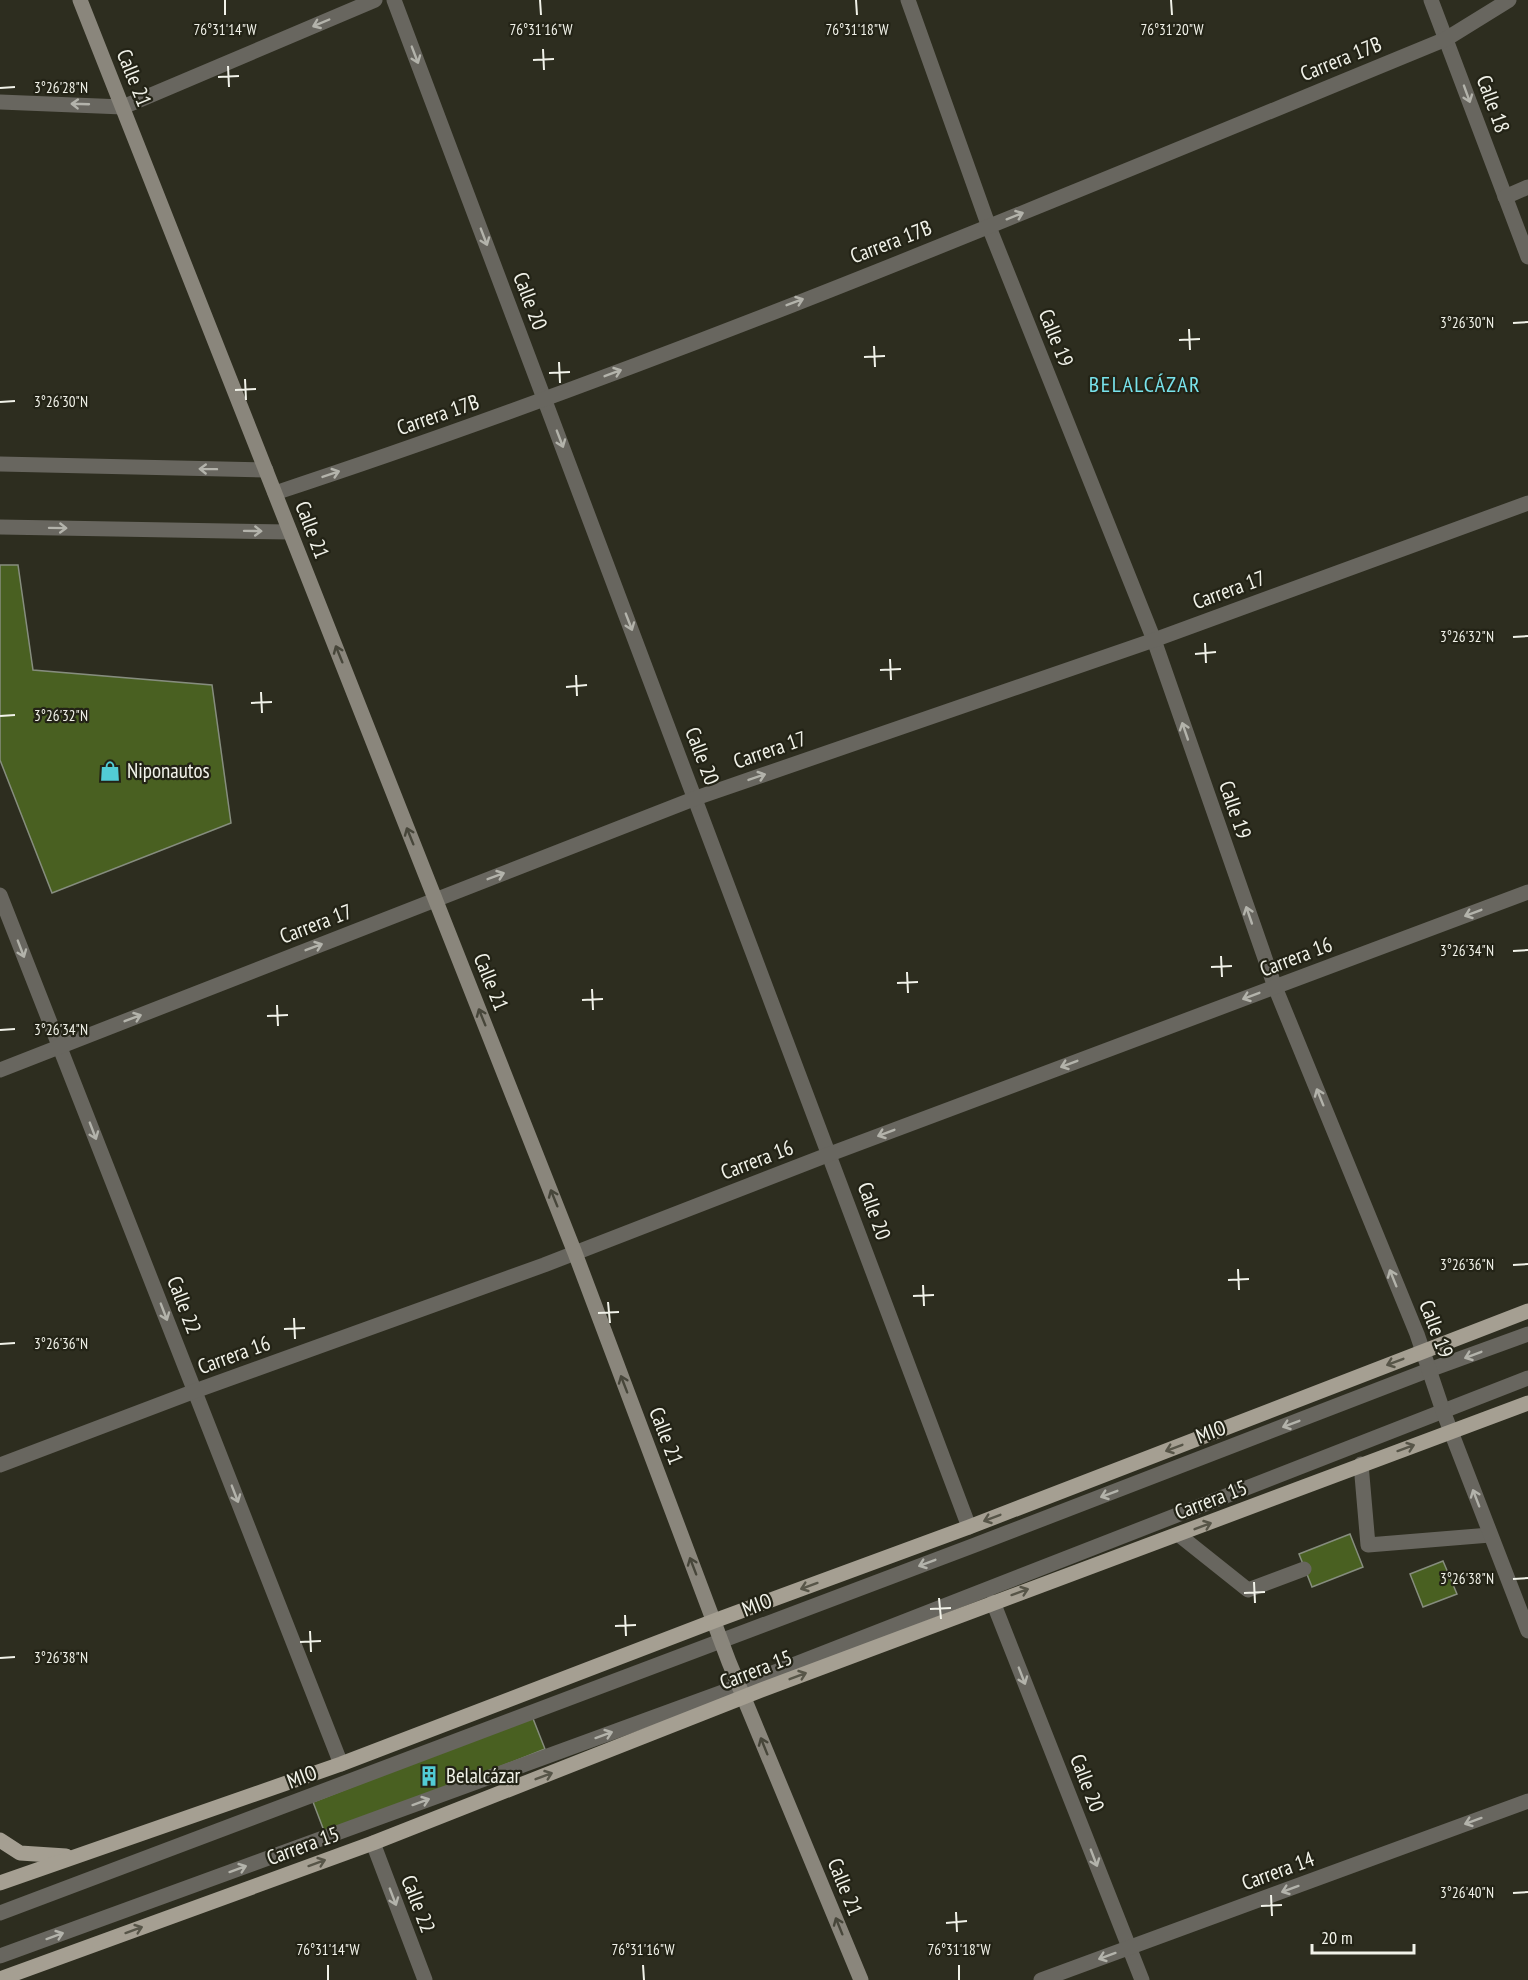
<svg xmlns="http://www.w3.org/2000/svg" width="1528" height="1980" viewBox="0 0 1528 1980" font-family="'PT Sans Narrow',sans-serif">
  <style>
    .building { fill: #496021; stroke: #868d7e; stroke-width: 1.5 }
    .lines { fill: none; stroke-linecap: round; stroke-linejoin: round }
    .service { stroke: #68665f; stroke-width: 15 }
    .minor { stroke: #68665f; stroke-width: 15 }
    .secondary { stroke: #8a867c; stroke-width: 15 }
    .primary { stroke: #a59f92; stroke-width: 15 }
    .oneway { stroke: #b3b3ab }
    .oneway2 { stroke: #47463a }
    .oneway3 { stroke: #575548 }
    .ticks { fill: none; stroke: #f1f2e9; stroke-width: 2 }
    .labels { text-anchor: middle; stroke-width: 4.5; stroke-linejoin: round; paint-order: stroke }
    .street-label { font-size: 21px; fill: #f1f2e9; stroke: #232316 }
    .poi-label { font-size: 21px; fill: #f1f2e9; stroke: #232316; text-anchor: start }
    .neighbourhood-label { font-size: 22px; letter-spacing: 1.5px; fill: #78e3ec; stroke: #232316 }
    .ticks-label { font-size: 15px; text-anchor: middle; fill: #f1f2e9; stroke: #232316; stroke-width: 4.5; stroke-linejoin: round; paint-order: stroke }
  </style>
  <rect width="100%" height="100%" fill="#2d2d1f"/>
  <g class="building">
    <polygon points="0,565 18,565 33,670 212,685 231,823 52,893 0,760"/>
    <polygon points="1350,1534 1363,1567 1312,1587 1299,1554"/>
    <polygon points="1443,1561 1457,1594 1423,1607 1410,1574"/>
    <polygon points="532,1716 545,1749 326,1836 313,1802"/>
  </g>
  <g class="lines">
    <g class="service">
      <polyline points="1361,1464 1368,1545 1490,1535"/>
      <polyline points="1179,1535 1248,1590 1304,1569"/>
      <polyline points="0,1913 975,1545 1429,1370 1528,1334"/>
      <polyline points="0,1956 739,1686 1528,1378"/>
    </g>
    <g class="minor">
      <polyline points="394,0 969,1527"/>
      <polyline points="908,0 989,227 1154,640 1275,987 1417,1334 1443,1411 1528,1631"/>
      <polyline points="1431,0 1528,257"/>
      <polyline points="0,102 123,107 375,0"/>
      <polyline points="1505,197 1528,187"/>
      <polyline points="0,464 266,470"/>
      <path d="M275 493C673 362 1059 198 1446 39L1509 0"/>
      <polyline points="0,527 290,532"/>
      <polyline points="0,895 341,1764"/>
      <polyline points="0,1070 696,798 1154,640 1528,503"/>
      <polyline points="0,1465 195,1391 544,1265 830,1154 1528,892"/>
      <polyline points="993,1602 1142,1980"/>
      <polyline points="373,1843 425,1980"/>
      <polyline points="1041,1980 1528,1801"/>
    </g>
    <polyline class="secondary" points="80,0 575,1253 729,1662 861,1980"/>
    <g class="primary">
      <polyline points="0,1840 20,1853 66,1856"/>
      <polyline points="0,1883 341,1764 714,1621 969,1527 1528,1311"/>
      <polyline points="0,1979 373,1843 764,1689 1528,1403"/>
    </g>
  </g>
  <defs><path id="oneway-shaft" d="M-6 0H5M1.5-3L5.5 0L1.5 3" fill="none" stroke-width="1.6" stroke-linecap="round" stroke-linejoin="round" transform="scale(1.5)"/></defs>
  <g class="oneway">
    <use href="#oneway-shaft" transform="translate(321 23) rotate(157)"/>
    <use href="#oneway-shaft" transform="translate(415 55) rotate(69)"/>
    <use href="#oneway-shaft" transform="translate(1467 94) rotate(70)"/>
    <use href="#oneway-shaft" transform="translate(80 104) rotate(-178)"/>
    <use href="#oneway-shaft" transform="translate(1015 216) rotate(-22)"/>
    <use href="#oneway-shaft" transform="translate(484 237) rotate(69)"/>
    <use href="#oneway-shaft" transform="translate(795 302) rotate(-21)"/>
    <use href="#oneway-shaft" transform="translate(613 373) rotate(-21)"/>
    <use href="#oneway-shaft" transform="translate(560 439) rotate(69)"/>
    <use href="#oneway-shaft" transform="translate(208 469) rotate(-179)"/>
    <use href="#oneway-shaft" transform="translate(331 474) rotate(-19)"/>
    <use href="#oneway-shaft" transform="translate(58 528) rotate(1)"/>
    <use href="#oneway-shaft" transform="translate(253 531) rotate(1)"/>
    <use href="#oneway-shaft" transform="translate(629 622) rotate(69)"/>
    <use href="#oneway-shaft" transform="translate(1185 731) rotate(-109)"/>
    <use href="#oneway-shaft" transform="translate(757 777) rotate(-19)"/>
    <use href="#oneway-shaft" transform="translate(496 876) rotate(-21)"/>
    <use href="#oneway-shaft" transform="translate(1473 913) rotate(159)"/>
    <use href="#oneway-shaft" transform="translate(1249 915) rotate(-109)"/>
    <use href="#oneway-shaft" transform="translate(314 947) rotate(-21)"/>
    <use href="#oneway-shaft" transform="translate(21 949) rotate(69)"/>
    <use href="#oneway-shaft" transform="translate(1251 996) rotate(159)"/>
    <use href="#oneway-shaft" transform="translate(133 1018) rotate(-21)"/>
    <use href="#oneway-shaft" transform="translate(1069 1064) rotate(159)"/>
    <use href="#oneway-shaft" transform="translate(1320 1097) rotate(-112)"/>
    <use href="#oneway-shaft" transform="translate(93 1131) rotate(69)"/>
    <use href="#oneway-shaft" transform="translate(886 1133) rotate(159)"/>
    <use href="#oneway-shaft" transform="translate(1393 1278) rotate(-112)"/>
    <use href="#oneway-shaft" transform="translate(164 1312) rotate(69)"/>
    <use href="#oneway-shaft" transform="translate(1473 1355) rotate(159)"/>
    <use href="#oneway-shaft" transform="translate(1291 1424) rotate(159)"/>
    <use href="#oneway-shaft" transform="translate(235 1494) rotate(69)"/>
    <use href="#oneway-shaft" transform="translate(1109 1494) rotate(159)"/>
    <use href="#oneway-shaft" transform="translate(1476 1498) rotate(-111)"/>
    <use href="#oneway-shaft" transform="translate(927 1563) rotate(159)"/>
    <use href="#oneway-shaft" transform="translate(1022 1676) rotate(69)"/>
    <use href="#oneway-shaft" transform="translate(604 1735) rotate(-20)"/>
    <use href="#oneway-shaft" transform="translate(421 1802) rotate(-20)"/>
    <use href="#oneway-shaft" transform="translate(1473 1821) rotate(160)"/>
    <use href="#oneway-shaft" transform="translate(1094 1858) rotate(69)"/>
    <use href="#oneway-shaft" transform="translate(238 1869) rotate(-20)"/>
    <use href="#oneway-shaft" transform="translate(1290 1889) rotate(160)"/>
    <use href="#oneway-shaft" transform="translate(393 1897) rotate(69)"/>
    <use href="#oneway-shaft" transform="translate(55 1936) rotate(-20)"/>
    <use href="#oneway-shaft" transform="translate(1107 1956) rotate(160)"/>
  </g>
  <g class="oneway2">
    <use href="#oneway-shaft" transform="translate(339 654) rotate(-112)"/>
    <use href="#oneway-shaft" transform="translate(410 836) rotate(-112)"/>
    <use href="#oneway-shaft" transform="translate(482 1017) rotate(-112)"/>
    <use href="#oneway-shaft" transform="translate(554 1198) rotate(-112)"/>
    <use href="#oneway-shaft" transform="translate(624 1384) rotate(-111)"/>
    <use href="#oneway-shaft" transform="translate(693 1566) rotate(-111)"/>
    <use href="#oneway-shaft" transform="translate(764 1746) rotate(-112)"/>
    <use href="#oneway-shaft" transform="translate(839 1926) rotate(-112)"/>
  </g>
  <g class="oneway3">
    <use href="#oneway-shaft" transform="translate(1395 1362) rotate(159)"/>
    <use href="#oneway-shaft" transform="translate(1174 1448) rotate(159)"/>
    <use href="#oneway-shaft" transform="translate(1406 1448) rotate(-20)"/>
    <use href="#oneway-shaft" transform="translate(992 1518) rotate(159)"/>
    <use href="#oneway-shaft" transform="translate(1203 1526) rotate(-21)"/>
    <use href="#oneway-shaft" transform="translate(809 1586) rotate(160)"/>
    <use href="#oneway-shaft" transform="translate(1020 1592) rotate(-20)"/>
    <use href="#oneway-shaft" transform="translate(798 1676) rotate(-21)"/>
    <use href="#oneway-shaft" transform="translate(544 1776) rotate(-21)"/>
    <use href="#oneway-shaft" transform="translate(317 1863) rotate(-20)"/>
    <use href="#oneway-shaft" transform="translate(134 1930) rotate(-20)"/>
  </g>
  <path class="ticks" d="M225 0V15M540 0 541 15M856 0 857 15M1171 0 1172 15M543 49 544 70M533 60 554 59M228 66 229 87M218 77 239 76M0 88 15 87M1513 323 1528 322M1189 329 1190 350M1179 340 1200 339M874 346 875 367M864 357 885 356M559 362 560 383M549 373 570 372M245 379 246 400M235 390 256 389M0 402 15 401M1513 637 1528 636M1205 643 1206 663M1195 654 1216 652M890 659 891 680M880 670 901 669M576 675 577 696M566 687 587 685M261 692 262 713M251 703 272 702M0 716 15 715M1513 951 1528 950M1221 956 1222 977M1211 967 1232 966M907 972 908 993M897 983 918 982M592 989 593 1010M582 1000 603 999M277 1005 278 1026M267 1016 288 1015M0 1030 15 1029M1513 1265 1528 1264M1238 1269 1239 1290M1228 1280 1249 1279M923 1285 924 1306M913 1296 934 1295M608 1302 610 1323M598 1313 619 1312M294 1318 295 1339M284 1329 305 1328M0 1344 15 1343M1513 1579 1528 1578M1254 1582 1255 1603M1244 1593 1265 1592M939 1598 941 1619M930 1609 951 1608M625 1615 626 1636M615 1626 636 1625M310 1631 311 1652M300 1642 321 1641M0 1658 15 1657M1513 1893 1528 1892M1271 1895 1272 1916M1261 1906 1282 1905M956 1912 957 1932M946 1923 967 1921M328 1965V1980M643 1965 644 1980M959 1965V1980"/>
  <defs>
    <g id="shop-bare" transform="scale(1.62)"><path d="M-5-2.5h2.3a2.7 3.5 0 0 1 5.4 0H5L5.5 6h-11ZM-1.5-2.5h3a1.5 2.3 0 0 0-3 0Z" fill="#52ccd5" stroke="#232316" stroke-width="2.5" paint-order="stroke"/></g>
    <g id="building-bare" transform="scale(1.62)"><path d="M-4-6H4V6H1V3H-1V6H-4ZM-2.5-4.3h1.7v1.8h-1.7ZM.8-4.3h1.7v1.8H.8ZM-2.5-1h1.7V.8h-1.7ZM.8-1h1.7V.8H.8Z" fill="#52ccd5" stroke="#232316" stroke-width="2.5" paint-order="stroke"/></g>
  </defs>
  <g fill-rule="evenodd">
    <use href="#shop-bare" x="110" y="771"/>
    <use href="#building-bare" x="429" y="1776"/>
  </g>
  <g class="labels">
    <g class="street-label">
      <text transform="translate(1341 59) rotate(-22)" y="7">Carrera 17B</text>
      <text transform="translate(134 78) rotate(68)" y="7">Calle 21</text>
      <text transform="translate(1493 104) rotate(70)" y="7">Calle 18</text>
      <text transform="translate(891 242) rotate(-21)" y="7">Carrera 17B</text>
      <text transform="translate(530 301) rotate(69)" y="7">Calle 20</text>
      <text transform="translate(1056 338) rotate(68)" y="7">Calle 19</text>
      <text transform="translate(438 415) rotate(-19)" y="7">Carrera 17B</text>
      <text transform="translate(312 530) rotate(69)" y="7">Calle 21</text>
      <text transform="translate(1229 590) rotate(-20)" y="7">Carrera 17</text>
      <text transform="translate(770 750) rotate(-19)" y="7">Carrera 17</text>
      <text transform="translate(702 756) rotate(69)" y="7">Calle 20</text>
      <text transform="translate(1235 810) rotate(71)" y="7">Calle 19</text>
      <text transform="translate(316 924) rotate(-21)" y="7">Carrera 17</text>
      <text transform="translate(1296 957) rotate(-21)" y="7">Carrera 16</text>
      <text transform="translate(491 982) rotate(68)" y="7">Calle 21</text>
      <text transform="translate(757 1160) rotate(-21)" y="7">Carrera 16</text>
      <text transform="translate(874 1211) rotate(70)" y="7">Calle 20</text>
      <text transform="translate(184 1305) rotate(69)" y="7">Calle 22</text>
      <text transform="translate(1436 1329) rotate(69)" y="7">Calle 19</text>
      <text transform="translate(234 1355) rotate(-20)" y="7">Carrera 16</text>
      <text transform="translate(1211 1432) rotate(-21)" y="7">MIO</text>
      <text transform="translate(666 1436) rotate(69)" y="7">Calle 21</text>
      <text transform="translate(1211 1500) rotate(-21)" y="7">Carrera 15</text>
      <text transform="translate(757 1605) rotate(-21)" y="7">MIO</text>
      <text transform="translate(756 1670) rotate(-21)" y="7">Carrera 15</text>
      <text transform="translate(302 1777) rotate(-21)" y="7">MIO</text>
      <text transform="translate(1087 1783) rotate(69)" y="7">Calle 20</text>
      <text transform="translate(303 1846) rotate(-20)" y="7">Carrera 15</text>
      <text transform="translate(1278 1871) rotate(-20)" y="7">Carrera 14</text>
      <text transform="translate(845 1887) rotate(68)" y="7">Calle 21</text>
      <text transform="translate(418 1904) rotate(69)" y="7">Calle 22</text>
    </g>
    <g class="poi-label">
      <text x="127" y="778">Niponautos</text>
      <text x="446" y="1783">Belalcázar</text>
    </g>
    <g class="neighbourhood-label">
      <text x="1145" y="392">BELALCÁZAR</text>
    </g>
  </g>
  <g class="ticks-label">
    <text x="225" y="35">76°31'14"W</text>
    <text x="541" y="35">76°31'16"W</text>
    <text x="857" y="35">76°31'18"W</text>
    <text x="1172" y="35">76°31'20"W</text>
    <text x="61" y="93">3°26'28"N</text>
    <text x="1467" y="328">3°26'30"N</text>
    <text x="61" y="407">3°26'30"N</text>
    <text x="1467" y="642">3°26'32"N</text>
    <text x="61" y="721">3°26'32"N</text>
    <text x="1467" y="956">3°26'34"N</text>
    <text x="61" y="1035">3°26'34"N</text>
    <text x="1467" y="1270">3°26'36"N</text>
    <text x="61" y="1349">3°26'36"N</text>
    <text x="1467" y="1584">3°26'38"N</text>
    <text x="61" y="1663">3°26'38"N</text>
    <text x="1467" y="1898">3°26'40"N</text>
    <text x="328" y="1955">76°31'14"W</text>
    <text x="643" y="1955">76°31'16"W</text>
    <text x="959" y="1955">76°31'18"W</text>
  </g>
  <path d="M1312 1944v9h102v-9" fill="none" stroke="#f1f2e9" stroke-width="3"/>
  <text x="1321" y="1944" font-size="18" fill="#f1f2e9" stroke="#232316" stroke-width="4.5" paint-order="stroke">20 m</text>
</svg>
